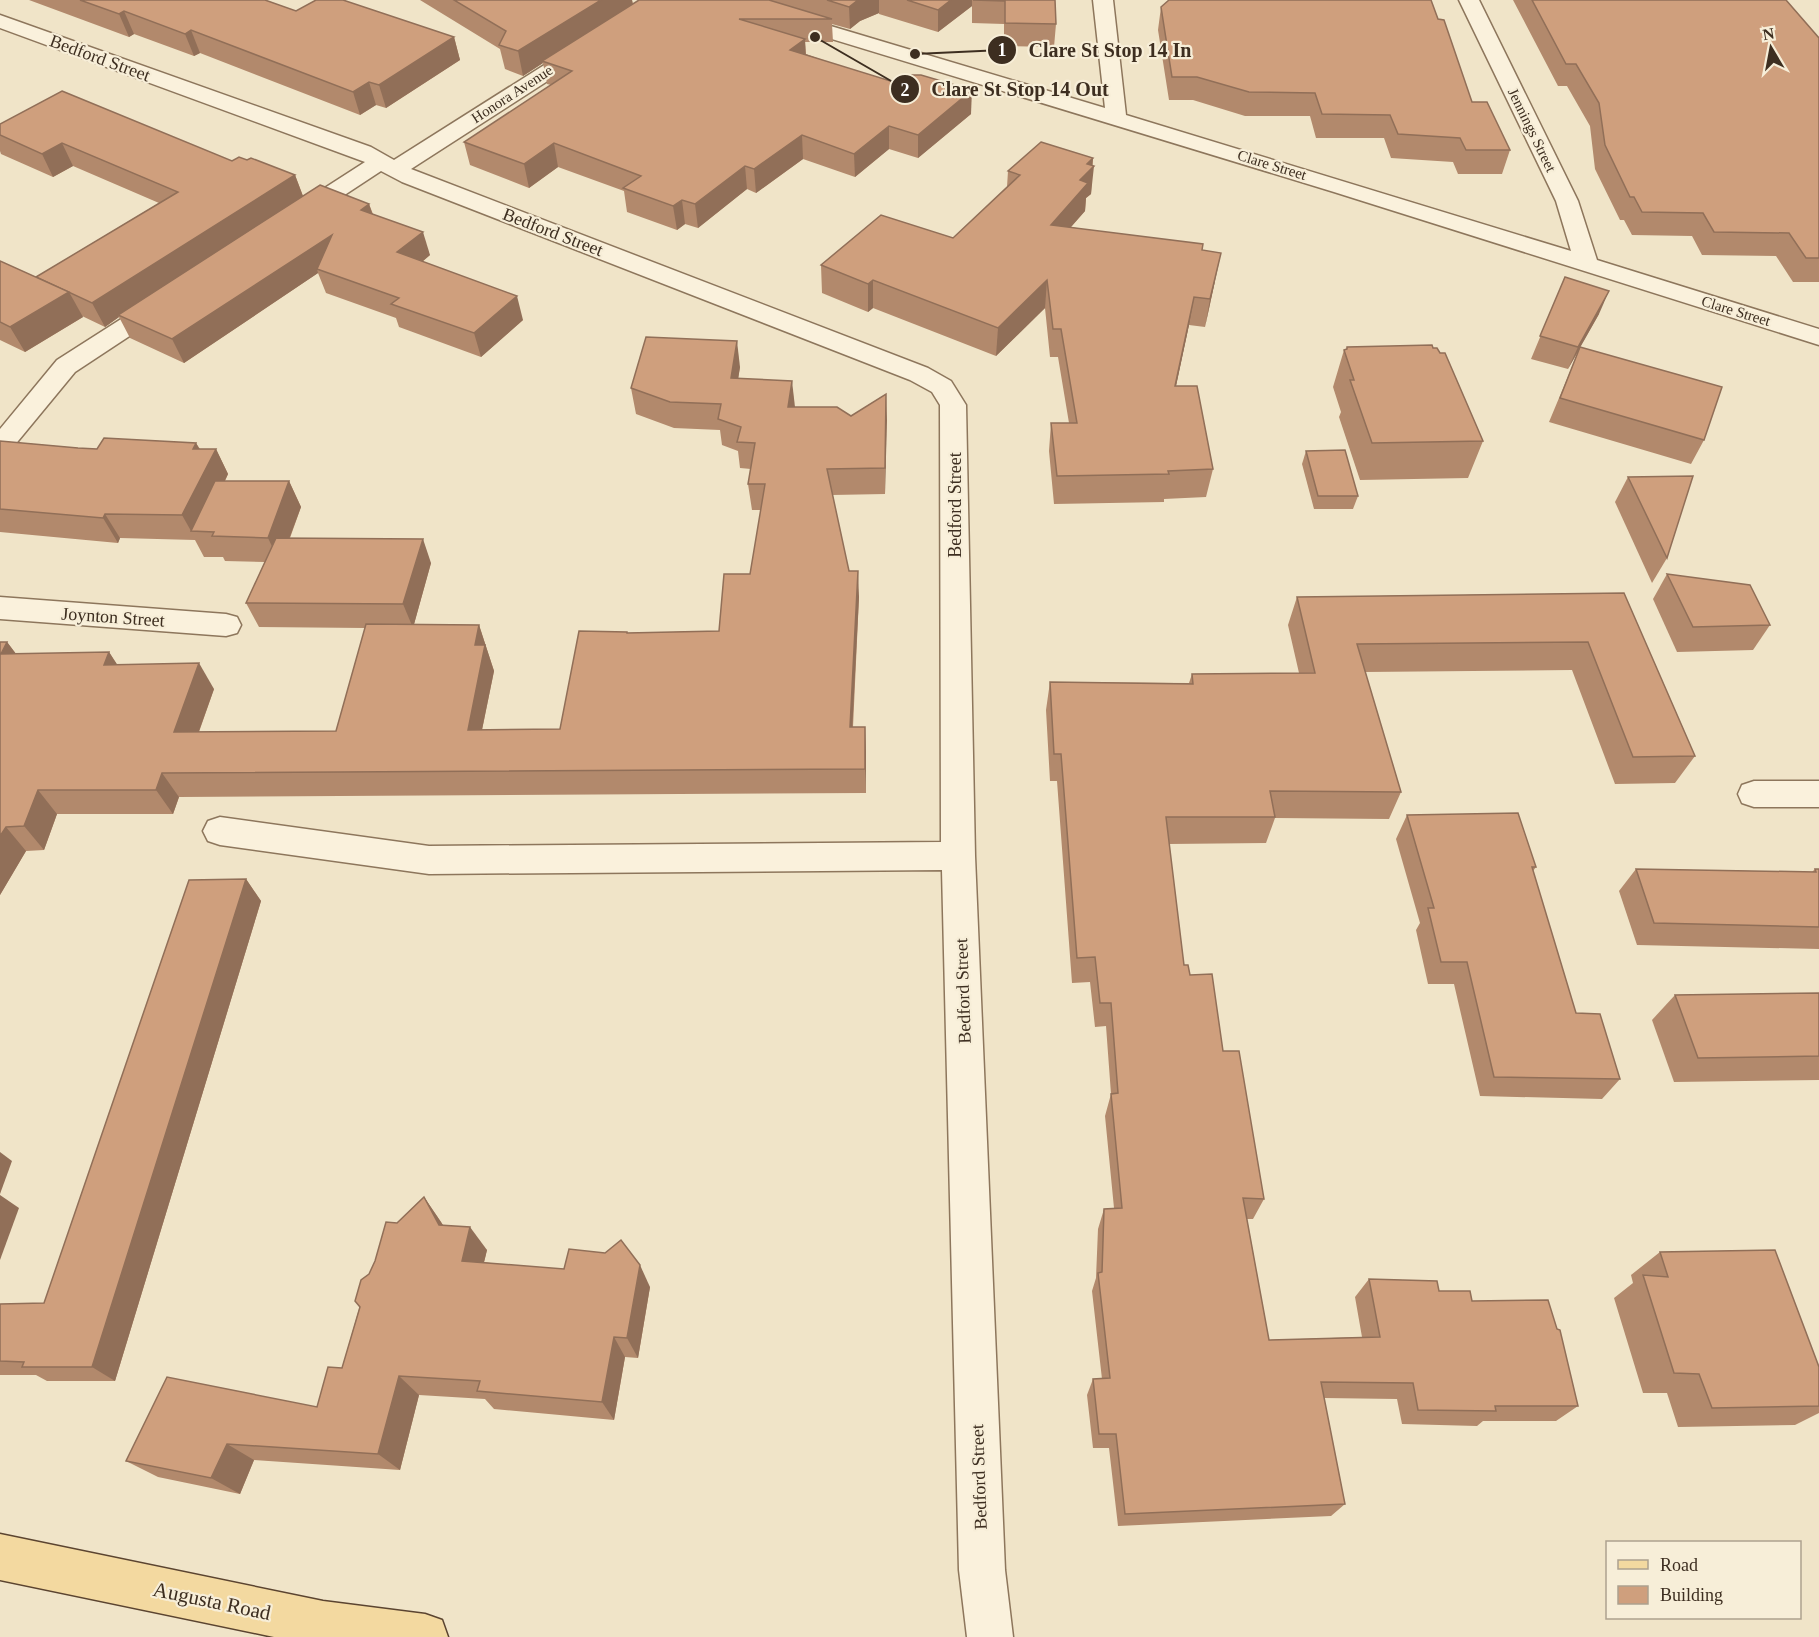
<svg xmlns="http://www.w3.org/2000/svg" width="1819" height="1637" viewBox="0 0 1819 1637" font-family="Georgia,serif">
  <style>
    .lines { fill: none; stroke-linecap: round; stroke-linejoin: round }
    .minor-casing { stroke: #8d765c; stroke-width: 3 }
    .major-casing { stroke: #5b4430; stroke-width: 3 }
    .minor { fill: #faf1dc; fill-rule: evenodd }
    .major { fill: #f3d9a0; fill-rule: evenodd }
    .wall { fill: #b2896c }
    .shaded-wall { fill: #916f58 }
    .building { fill: #cf9f7d; stroke: #916f58; stroke-width: 1.5 }
    .labels { text-anchor: middle; stroke-width: 4.5; stroke-linejoin: round; paint-order: stroke }
    .far-street-label { font-size: 15px; fill: #3d2e20; stroke: #f7eed8 }
    .street-label { font-size: 18px; fill: #3d2e20; stroke: #f7eed8 }
    .near-street-label { font-size: 21px; fill: #3d2e20; stroke: #f7eed8 }
    .leader { fill: none; stroke: #3d2e20; stroke-width: 2 }
    .callout-dot { fill: #3d2e20; stroke: #f7eed8; stroke-width: 2 }
    .mark-label { font-size: 18px; text-anchor: middle; font-weight: bold; fill: #fff }
    .callout-label { font-size: 20px; text-anchor: middle; font-weight: bold; fill: #3d2e20; stroke: #f7eed8; stroke-width: 4.5; stroke-linejoin: round; paint-order: stroke }
  </style>
  <rect width="100%" height="100%" fill="#f0e4c8"/>
  <g class="lines">
    <g class="minor-casing">
      <g id="minor">
        <polygon points="647,0 670,0 667,4 411,169 928,368 951,381 966,405 975,856 1005,1570 1013,1637 967,1637 959,1570 942,870 429,874 220,845 208,841 203,831 208,821 220,817 429,846 941,842 940,405 932,392 910,380 402,182 381,171 305,221 297,223 289,221 286,216 289,211 365,162 0,28 0,15 371,147 394,160"/>
        <polygon points="714,0 744,0 1105,108 1093,0 1113,0 1126,115 1571,251 1556,201 1459,0 1479,0 1578,201 1597,260 1819,329 1819,345 1334,192 717,4"/>
        <polygon points="163,296 172,298 175,303 172,308 75,372 9,452 0,455 0,429 57,360 154,298"/>
        <polygon points="0,597 226,614 237,617 241,625 237,633 226,636 0,619"/>
        <polygon points="1754,781 1819,781 1819,807 1754,807 1742,803 1738,794 1742,785"/>
      </g>
    </g>
    <g class="major-casing">
      <polygon id="major" points="0,1534 323,1601 425,1614 442,1620 448,1637 274,1637 0,1580"/>
    </g>
    <use href="#minor" class="minor"/>
    <use href="#major" class="major"/>
  </g>
  <g class="wall">
    <polygon points="29,0 265,0 296,11 454,37 460,60 386,108 376,105 360,115 200,53 194,56 134,34 129,37"/>
    <polygon points="420,0 632,0 633,4 639,0 1055,0 1056,24 1054,47 1004,46 1004,24 972,23 972,6 938,32 879,14 879,13 860,21 850,29 832,24 833,42 805,42 806,54 971,114 918,158 889,149 855,177 803,159 756,193 747,189 698,228 685,224 677,230 627,212 624,191 558,167 529,188 470,165 464,142 551,85 547,84 543,63 523,76 505,69 500,49"/>
    <polygon points="1513,0 1786,0 1819,38 1819,282 1793,282 1776,256 1702,255 1692,236 1632,235 1624,220 1620,220 1595,169 1590,126 1567,86 1558,86"/>
    <polygon points="1161,7 1472,102 1510,150 1502,174 1458,174 1453,162 1391,158 1384,138 1316,138 1310,116 1245,116 1193,100 1169,100 1158,30"/>
    <polygon points="0,124 232,161 247,160 295,175 303,196 369,204 373,214 430,255 422,262 523,320 481,357 399,327 396,318 326,293 318,273 184,363 130,338 119,317 105,327 82,316 83,317 25,352 0,340 0,261 36,277 159,203 73,166 53,177 1,154 0,151"/>
    <polygon points="1093,158 1091,194 1086,198 1085,211 1071,227 1202,250 1215,281 1205,327 1189,325 1176,386 1213,469 1206,497 1164,499 1164,502 1054,504 1049,451 1051,423 1069,423 1058,357 1050,357 1045,308 996,356 873,308 868,312 822,293 821,265 953,238 1007,187 1008,171"/>
    <polygon points="1565,277 1599,314 1580,347 1704,440 1691,464 1549,422 1579,350 1568,369 1531,359"/>
    <polygon points="1347,347 1483,441 1468,478 1360,480 1339,417 1341,412 1333,387 1344,350 1346,350"/>
    <polygon points="740,367 738,379 795,407 851,416 886,394 885,494 832,495 849,571 859,597 853,727 865,727 866,793 179,797 173,814 57,814 44,850 26,851 0,895 7,642 16,654 109,652 117,665 214,689 199,732 336,731 365,628 259,627 246,603 265,562 225,561 223,557 204,557 195,540 120,538 118,543 0,532 0,441 78,448 97,449 196,443 200,449 216,449 228,474 225,481 289,481 301,507 290,538 431,563 414,624 479,625 494,671 482,730 560,729 627,632 627,633 719,631 750,574 761,510 752,510 748,484 751,469 740,468 738,451 722,445 720,430 674,428 636,414 631,388"/>
    <polygon points="1306,451 1358,496 1353,509 1314,509 1302,464"/>
    <polygon points="1628,477 1667,558 1652,583 1615,502"/>
    <polygon points="1667,574 1770,625 1753,650 1677,652 1653,599"/>
    <polygon points="1624,593 1695,756 1675,783 1615,784 1572,670 1365,672 1401,792 1389,819 1275,818 1266,843 1169,844 1184,965 1190,975 1223,1051 1264,1199 1253,1219 1247,1219 1269,1340 1362,1337 1355,1297 1369,1279 1439,1291 1472,1301 1578,1406 1556,1421 1483,1421 1477,1426 1402,1424 1397,1399 1324,1398 1345,1504 1331,1516 1118,1526 1109,1448 1093,1448 1087,1395 1093,1379 1102,1379 1092,1291 1096,1278 1098,1229 1104,1209 1114,1208 1105,1116 1111,1094 1106,1026 1095,1027 1090,982 1072,983 1057,781 1050,781 1046,710 1050,682 1189,683 1192,674 1299,673 1288,625 1297,597"/>
    <polygon points="1407,815 1536,867 1533,871 1576,1013 1620,1079 1602,1099 1480,1096 1454,984 1428,984 1416,930 1420,923 1396,839"/>
    <polygon points="1636,869 1812,872 1815,869 1819,869 1819,949 1637,945 1619,891"/>
    <polygon points="246,879 261,901 115,1381 47,1381 36,1375 0,1375 0,1304 44,1303"/>
    <polygon points="1819,993 1819,1080 1674,1082 1652,1020 1675,995"/>
    <polygon points="424,1197 443,1225 487,1250 484,1262 650,1287 638,1358 625,1357 614,1420 494,1409 485,1399 419,1395 400,1470 254,1460 240,1494 158,1477 126,1461 317,1407 342,1368 369,1274 375,1261 397,1223"/>
    <polygon points="1660,1252 1819,1367 1819,1413 1795,1425 1678,1427 1667,1393 1643,1393 1614,1298 1633,1283 1631,1275"/>
  </g>
  <g class="shaded-wall">
    <polygon points="601,0 632,0 633,6 542,61 543,63 523,76 518,51"/>
    <polygon points="858,0 879,0 879,13 860,21 850,29 849,7"/>
    <polygon points="951,0 972,0 972,6 938,32 938,10"/>
    <polygon points="124,11 134,34 129,37 119,14"/>
    <polygon points="191,30 200,53 194,56 185,34"/>
    <polygon points="454,37 460,60 386,108 379,85"/>
    <polygon points="805,39 806,62 790,50"/>
    <polygon points="369,82 376,105 360,115 353,92"/>
    <polygon points="972,90 971,114 918,158 918,135"/>
    <polygon points="889,126 889,149 855,177 854,154"/>
    <polygon points="802,135 803,159 756,193 754,169"/>
    <polygon points="62,143 73,166 53,177 42,154"/>
    <polygon points="554,143 558,167 529,188 524,164"/>
    <polygon points="1093,158 1092,168 1094,166 1091,194 1086,198 1085,211 1048,253 1051,225 1080,180 1087,164"/>
    <polygon points="745,166 747,189 698,228 695,204"/>
    <polygon points="295,175 304,199 118,315 119,317 105,327 92,303"/>
    <polygon points="682,200 685,224 677,230 673,206"/>
    <polygon points="369,204 377,228 361,210"/>
    <polygon points="423,232 430,255 405,276 397,252"/>
    <polygon points="332,235 317,269 318,273 184,363 172,339"/>
    <polygon points="1221,253 1215,281 1205,327 1210,299"/>
    <polygon points="873,280 873,308 868,312 868,284"/>
    <polygon points="1047,280 1045,308 996,356 998,328"/>
    <polygon points="1609,291 1599,314 1568,369 1578,347"/>
    <polygon points="69,292 83,317 25,352 10,327"/>
    <polygon points="517,296 523,320 481,357 474,333"/>
    <polygon points="1194,297 1189,325 1170,414 1175,386"/>
    <polygon points="737,341 740,367 734,405 731,378"/>
    <polygon points="792,381 795,407 788,407"/>
    <polygon points="886,394 887,420 885,494 885,468"/>
    <polygon points="196,443 208,465 216,449 228,474 200,532 191,531 182,515 193,449"/>
    <polygon points="289,481 301,507 280,563 268,538"/>
    <polygon points="105,514 120,538 118,543 103,518"/>
    <polygon points="423,539 431,563 413,628 403,604"/>
    <polygon points="858,571 859,597 851,752 850,727"/>
    <polygon points="479,625 494,671 477,754 468,730 475,645"/>
    <polygon points="7,642 26,667 1,654"/>
    <polygon points="109,652 126,678 104,665"/>
    <polygon points="199,663 214,689 190,756 174,732"/>
    <polygon points="865,727 866,752 866,793 865,769"/>
    <polygon points="162,773 179,797 173,814 156,790"/>
    <polygon points="38,790 57,814 44,850 24,826"/>
    <polygon points="6,827 26,851 0,895 0,836"/>
    <polygon points="246,879 261,901 115,1381 92,1367"/>
    <polygon points="0,1152 12,1161 0,1194"/>
    <polygon points="0,1195 19,1208 0,1260"/>
    <polygon points="424,1197 441,1222 456,1248 439,1225"/>
    <polygon points="470,1227 487,1250 479,1283 462,1261"/>
    <polygon points="640,1265 650,1287 638,1358 627,1338"/>
    <polygon points="614,1337 625,1357 614,1420 602,1402"/>
    <polygon points="399,1376 419,1395 400,1470 378,1454"/>
    <polygon points="227,1444 254,1460 240,1494 211,1478"/>
  </g>
  <g class="building">
    <polygon points="80,0 265,0 296,11 316,0 343,0 454,37 379,85 369,82 353,92 191,30 185,34 124,11 119,14"/>
    <polygon points="454,0 601,0 518,51 499,45 506,31"/>
    <polygon points="639,0 769,0 832,19 739,19 805,39 790,50 900,84 911,75 921,75 972,90 918,135 889,126 854,154 802,135 754,169 745,166 695,204 682,200 673,206 623,188 641,176 554,143 524,164 464,142 572,71 542,61"/>
    <polygon points="827,0 858,0 849,7"/>
    <polygon points="907,0 951,0 938,10"/>
    <polygon points="973,0 1055,0 1056,24 1005,23 1005,1"/>
    <polygon points="1169,0 1431,0 1438,19 1444,20 1472,102 1487,102 1510,150 1466,150 1460,138 1398,134 1390,115 1322,114 1315,93 1249,92 1197,77 1172,77 1161,7"/>
    <polygon points="1532,0 1786,0 1819,38 1819,258 1806,258 1789,233 1714,232 1703,213 1642,212 1634,197 1630,197 1605,145 1599,103 1576,64 1566,64"/>
    <polygon points="62,91 232,161 239,157 247,160 251,158 295,175 92,303 36,277 178,192 62,143 42,154 0,135 0,124"/>
    <polygon points="1041,142 1093,158 1087,164 1094,166 1080,180 1088,183 1051,225 1203,244 1202,250 1221,253 1210,299 1194,297 1175,386 1197,386 1213,469 1168,471 1169,474 1057,476 1051,423 1077,423 1061,329 1053,329 1047,280 998,328 873,280 868,284 821,265 881,215 953,238 1020,175 1008,171"/>
    <polygon points="320,185 369,204 361,210 423,232 397,252 517,296 474,333 391,304 399,298 317,269 332,235 172,339 118,315"/>
    <polygon points="0,261 69,292 10,327 0,322"/>
    <polygon points="1565,277 1609,291 1578,347 1540,336"/>
    <polygon points="646,337 737,341 731,378 792,381 788,407 837,407 851,416 886,394 885,468 827,469 849,571 858,571 850,727 865,727 865,769 162,773 156,790 38,790 24,826 6,827 0,836 0,642 7,642 1,654 109,652 104,665 199,663 174,732 336,731 366,624 479,625 475,645 485,645 468,730 560,729 579,631 627,632 627,633 719,631 724,574 750,574 765,484 748,484 755,443 737,442 741,427 718,419 721,404 670,402 631,388"/>
    <polygon points="1432,345 1433,348 1437,348 1440,353 1445,353 1483,441 1372,443 1350,380 1354,380 1344,350 1347,349 1347,347"/>
    <polygon points="1580,347 1722,387 1704,440 1560,398"/>
    <polygon points="104,438 196,443 193,449 216,449 182,515 105,514 103,518 0,509 0,441 78,448 97,449"/>
    <polygon points="1345,450 1358,496 1318,496 1306,451"/>
    <polygon points="1693,476 1667,558 1628,477"/>
    <polygon points="215,481 289,481 268,538 212,536 214,532 191,531"/>
    <polygon points="276,538 423,539 403,604 246,603"/>
    <polygon points="1667,574 1750,585 1770,625 1693,627"/>
    <polygon points="1624,593 1695,756 1633,757 1588,642 1357,644 1401,792 1270,791 1275,817 1166,817 1184,965 1188,965 1190,975 1212,974 1223,1051 1239,1051 1264,1199 1243,1198 1269,1340 1380,1337 1369,1279 1437,1281 1439,1291 1470,1291 1472,1301 1548,1300 1557,1329 1560,1330 1578,1406 1495,1406 1496,1411 1418,1410 1413,1383 1321,1382 1345,1504 1125,1514 1116,1434 1099,1434 1093,1379 1110,1378 1098,1273 1102,1272 1104,1209 1122,1208 1111,1094 1118,1093 1111,1003 1100,1003 1095,957 1077,958 1061,754 1054,754 1050,682 1193,684 1192,674 1315,673 1297,597"/>
    <polygon points="1518,813 1536,867 1532,867 1576,1013 1600,1014 1620,1079 1494,1077 1467,962 1441,962 1428,908 1434,908 1407,815"/>
    <polygon points="1636,869 1816,872 1815,869 1819,869 1819,927 1654,923"/>
    <polygon points="246,879 92,1367 22,1367 24,1362 0,1361 0,1304 44,1303 189,880"/>
    <polygon points="1819,993 1819,1056 1698,1058 1675,995"/>
    <polygon points="424,1197 439,1225 470,1227 462,1261 564,1269 569,1249 605,1253 621,1240 640,1265 627,1338 614,1337 602,1402 477,1391 480,1381 399,1376 378,1454 227,1444 211,1478 126,1461 167,1377 317,1407 328,1367 342,1368 360,1307 355,1301 361,1280 369,1274 375,1261 386,1222 397,1223"/>
    <polygon points="1775,1250 1819,1367 1819,1406 1712,1408 1699,1374 1674,1373 1643,1275 1668,1277 1660,1252"/>
  </g>
  <g class="labels">
    <g class="far-street-label">
      <text transform="translate(512 94) rotate(-33)" y="5">Honora Avenue</text>
      <text transform="translate(1532 130) rotate(64)" y="5">Jennings Street</text>
      <text transform="translate(1272 165) rotate(17)" y="5">Clare Street</text>
      <text transform="translate(1736 311) rotate(17)" y="5">Clare Street</text>
    </g>
    <g class="street-label">
      <text transform="translate(100 58) rotate(20)" y="6">Bedford Street</text>
      <text transform="translate(553 232) rotate(21)" y="6">Bedford Street</text>
      <text transform="translate(955 505) rotate(-90)" y="6">Bedford Street</text>
      <text transform="translate(113 617) rotate(4)" y="6">Joynton Street</text>
      <text transform="translate(963 991) rotate(-92)" y="6">Bedford Street</text>
      <text transform="translate(979 1477) rotate(-92)" y="6">Bedford Street</text>
    </g>
    <g class="near-street-label">
      <text transform="translate(212 1601) rotate(12)" y="7">Augusta Road</text>
    </g>
  </g>
  <path class="leader" d="M915 54L1002 50M815 37L905 89"/>
  <g class="callout-dot">
    <circle cx="915" cy="54" r="6"/>
    <circle cx="815" cy="37" r="6"/>
    <circle cx="1002" cy="50" r="15"/>
    <circle cx="905" cy="89" r="15"/>
  </g>
  <g class="mark-label">
    <text x="1002" y="56">1</text>
    <text x="905" y="96">2</text>
  </g>
  <g class="callout-label">
    <text x="1110" y="57">Clare St Stop 14 In</text>
    <text x="1020" y="96">Clare St Stop 14 Out</text>
  </g>
  <rect x="1606" y="1541" width="195" height="78" fill="#f7eed8" stroke="#ada18e" stroke-width="1.5"/>
  <rect x="1618" y="1560" width="30" height="9" fill="#f3d9a0" stroke="#ada18e" stroke-width="1.5"/>
  <text x="1660" y="1571" font-size="18" fill="#3d2e20">Road</text>
  <rect x="1618" y="1586" width="30" height="18" fill="#cf9f7d" stroke="#ada18e" stroke-width="1.5"/>
  <text x="1660" y="1601" font-size="18" fill="#3d2e20">Building</text>
  <g transform="translate(1771 48) rotate(350)" stroke="#f7eed8" stroke-width="4.5" paint-order="stroke">
  <path d="M0-4.5L10 22L0 15L-10 22Z" fill="#3d2e20"/>
  <text y="-9" font-size="16" font-weight="bold" text-anchor="middle" fill="#3d2e20">N</text>
  </g>
</svg>
